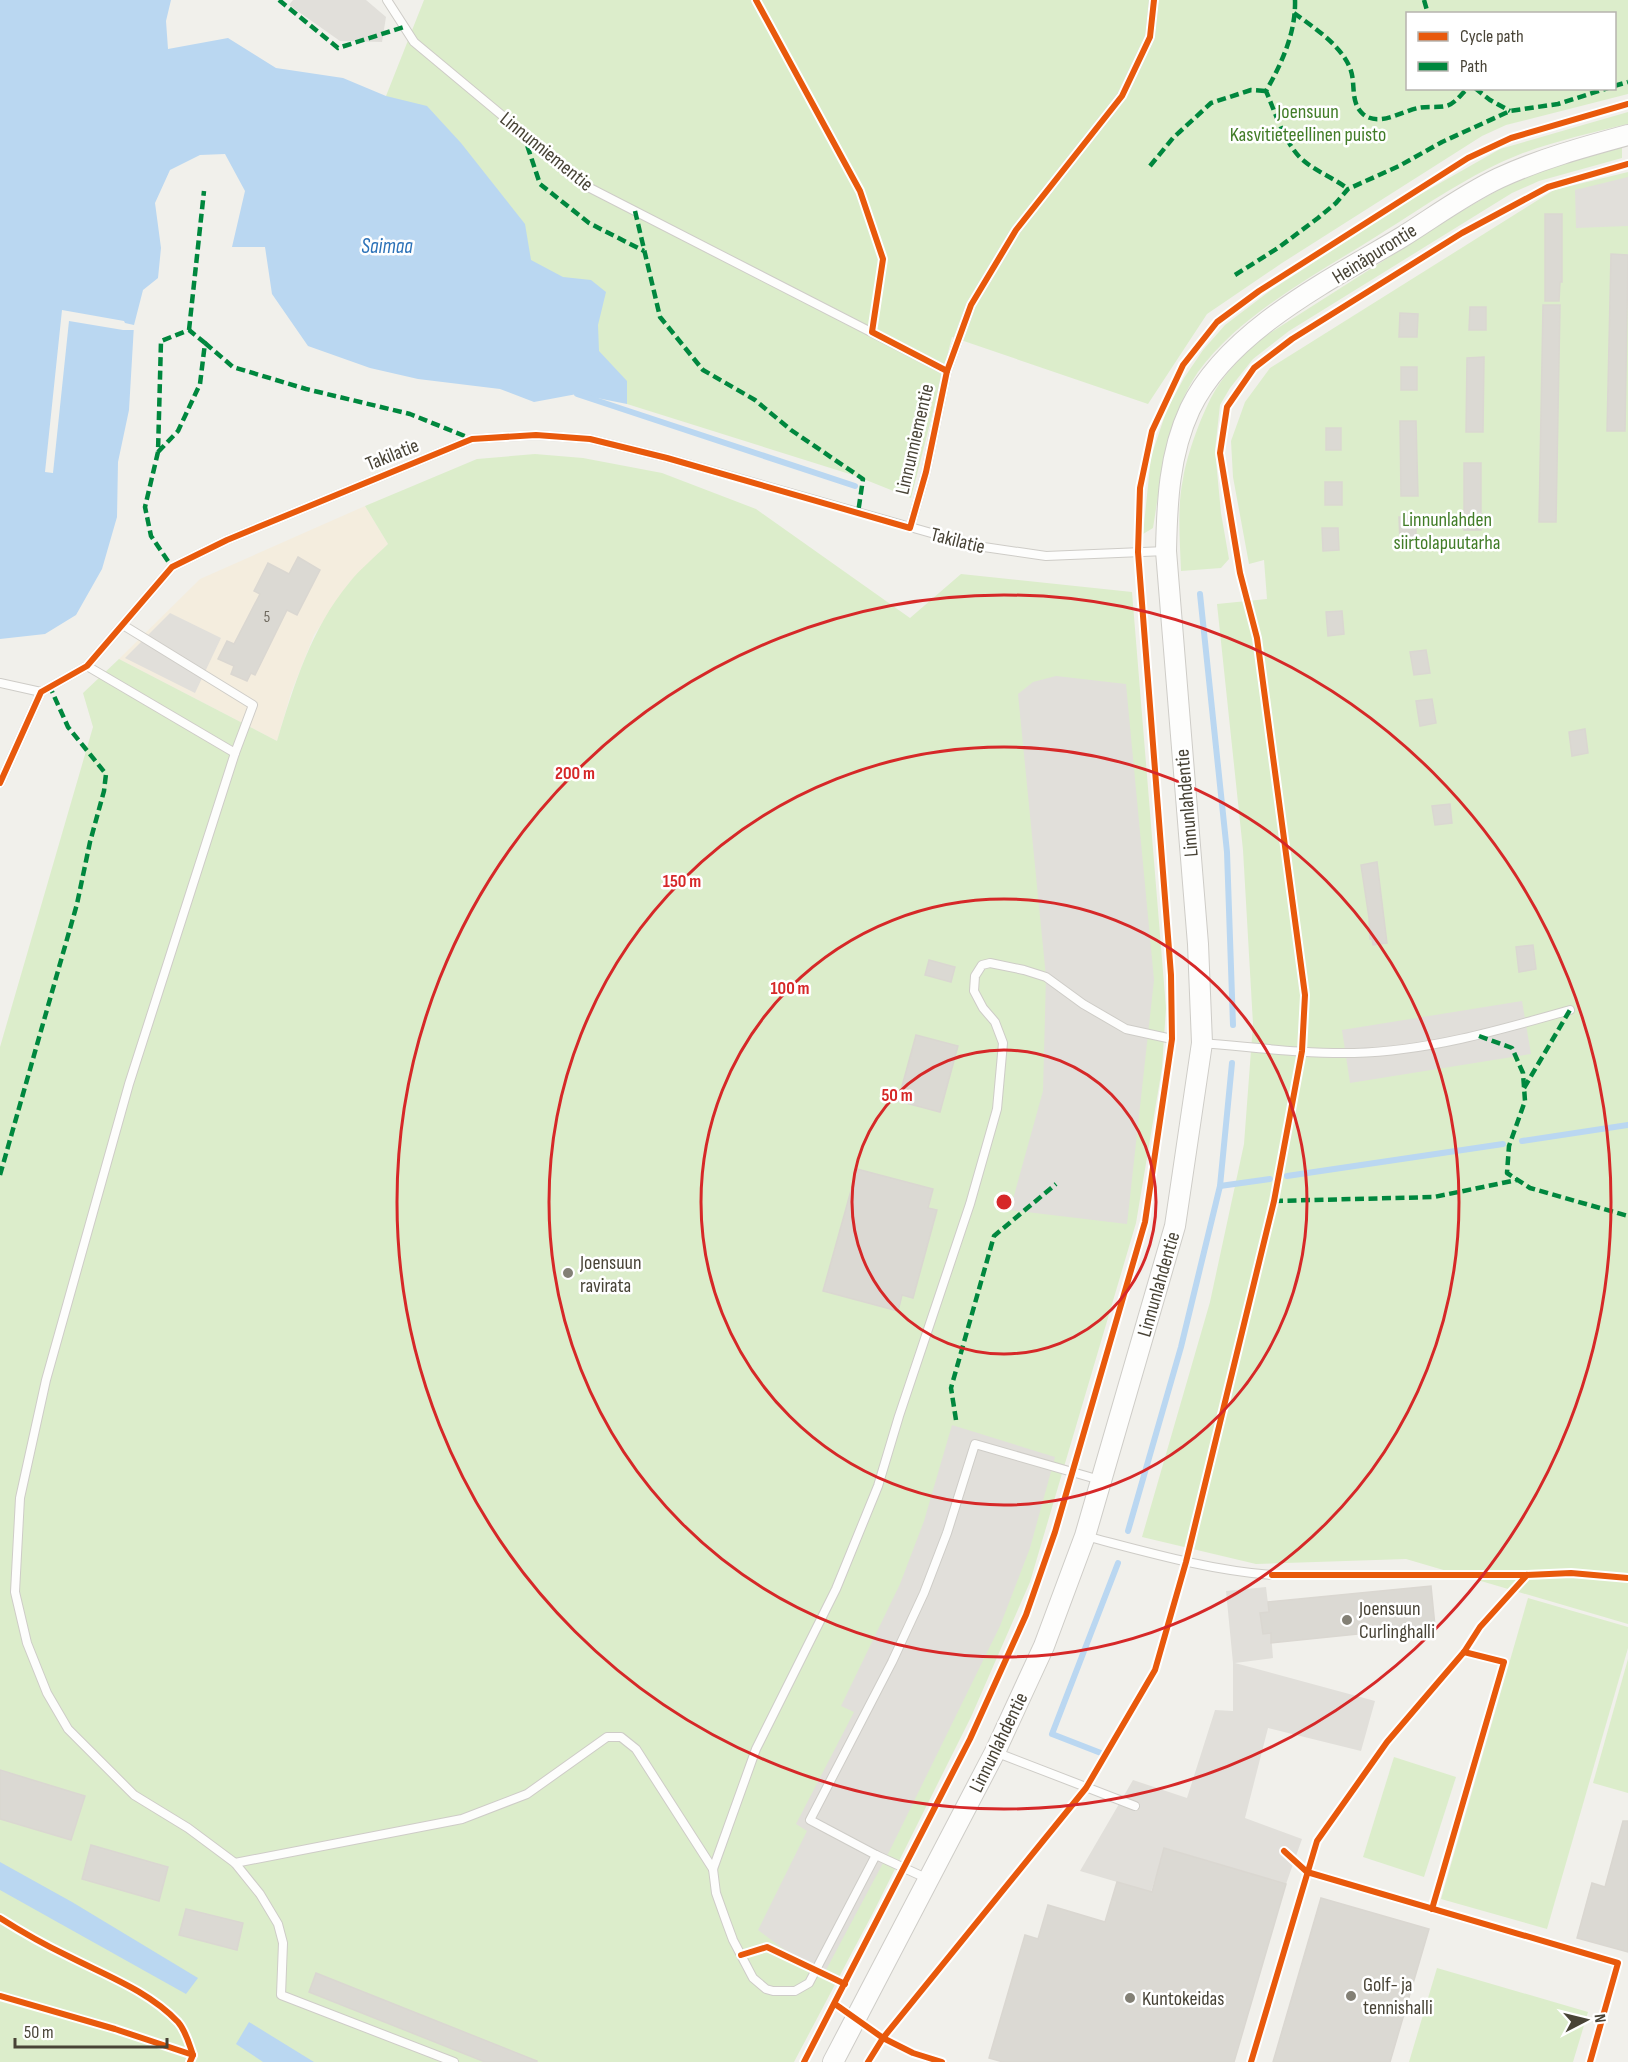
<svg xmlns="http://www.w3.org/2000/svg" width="1628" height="2062" viewBox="0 0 1628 2062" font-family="'Sofia Sans Condensed',sans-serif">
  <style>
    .commercial { fill: #f4edde }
    .green { fill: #dcedcb; fill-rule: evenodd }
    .parking { fill: #e1dfda }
    .water { fill: #bad7f1 }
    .pier { fill: #f1f0eb }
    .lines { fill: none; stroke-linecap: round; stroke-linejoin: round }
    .stream { stroke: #bad7f1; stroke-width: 6 }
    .building { fill: #dbd9d3; stroke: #dad7d1; stroke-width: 1.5 }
    .service-casing { stroke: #ceccc7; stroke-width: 10 }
    .tertiary-casing { stroke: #ceccc7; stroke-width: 22 }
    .service { stroke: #fdfdfc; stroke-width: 8 }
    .tertiary { stroke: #fdfdfc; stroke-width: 20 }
    .quiet { stroke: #00873e; stroke-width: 4.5; stroke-dasharray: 9 4.5; stroke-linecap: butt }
    .cycleway-casing { stroke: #fff; stroke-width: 10 }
    .cycleway { stroke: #e8590c; stroke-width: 6 }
    .ring { fill: none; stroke: #d62828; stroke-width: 3 }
    .poi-dot { fill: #838075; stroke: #fff; stroke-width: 2 }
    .labels { text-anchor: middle; stroke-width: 5; stroke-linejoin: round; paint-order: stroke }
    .number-label { font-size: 16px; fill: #6e695e }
    .park-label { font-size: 20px; fill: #417c27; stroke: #fff }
    .street-label { font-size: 20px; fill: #484336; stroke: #fff }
    .poi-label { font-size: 20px; fill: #484336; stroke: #fff; text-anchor: start }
    .water-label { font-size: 21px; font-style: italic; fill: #2c72b8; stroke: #fff }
    .centre { fill: #d62828; stroke: #fff; stroke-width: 3 }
    .ring-label { font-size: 18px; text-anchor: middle; font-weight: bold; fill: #d62828; stroke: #fff; stroke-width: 5; stroke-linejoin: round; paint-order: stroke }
  </style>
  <rect width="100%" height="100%" fill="#f1f0eb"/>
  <polygon class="commercial" points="365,506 388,544 349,583 314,635 291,693 277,741 119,659 200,579"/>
  <g class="green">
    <path d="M424 0H1628V94L1506 125 1482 136 1282 263 1207 314 1148 404 952 337 911 498 856 476 627 404 597 372 562 315 386 96ZM1408 14H1614V88H1408Z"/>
    <path d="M1628 112V124C1593 132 1557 141 1523 153 1471 173 1425 206 1377 236 1317 274 1241 313 1198 372 1169 414 1161 478 1153 528L1143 534 1151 457 1167 409 1184 378 1203 350 1225 325 1271 290 1412 199 1500 149Z"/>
    <path d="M1622 147V158L1539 181 1512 193 1289 331 1253 359 1230 388 1220 405 1215 450 1221 513 1229 559 1221 568 1181 571C1180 542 1177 507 1183 479 1187 454 1203 410 1216 389 1227 371 1244 355 1259 340L1460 212 1516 180 1563 161Z"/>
    <polygon points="1628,172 1628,1624 1406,1559 1256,1564 1142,1537 1210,1302 1244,1144 1253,1024 1243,850 1217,604 1267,599 1264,560 1249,564 1233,477 1231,441 1245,402 1270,368 1554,190"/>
    <path d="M535 454 583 458 662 473 756 509 910 618 961 574 1132 592 1166 1008 1162 1068 1136 1223 1030 1582 971 1717 874 1911 794 2062H0V1047L93 727 83 693 119 659 277 741C294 685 311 629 349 583 360 569 375 557 388 544L365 506 477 459Z"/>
    <polygon points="1528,1598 1628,1627 1628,1648 1547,1929 1441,1899"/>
    <polygon points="1628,1659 1628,1793 1593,1783"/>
    <polygon points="1394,1757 1456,1777 1424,1877 1363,1857"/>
    <polygon points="1437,1968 1588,2012 1573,2062 1409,2062"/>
  </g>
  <g class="parking">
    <polygon points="293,0 366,0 386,17 382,42 340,41 289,5"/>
    <polygon points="1628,177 1628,226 1576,228 1575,190"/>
    <polygon points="170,613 221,638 195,693 125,658"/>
    <polygon points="1056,676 1126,684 1154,980 1127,1224 1010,1210 1043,1091 1046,977 1018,694 1033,682"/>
    <polygon points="1522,1001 1531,1054 1350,1083 1342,1030"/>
    <polygon points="952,1425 1055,1457 1030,1548 1000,1626 890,1850 826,1970 786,1951 758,1930 807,1831 796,1824 854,1712 841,1706 900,1584 924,1521"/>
    <polygon points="1266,1587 1269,1612 1260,1613 1263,1634 1271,1633 1273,1658 1235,1663 1375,1701 1361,1751 1268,1728 1245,1818 1302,1839 1286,1884 1165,1848 1151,1892 1080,1871 1133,1780 1187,1798 1215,1710 1233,1711 1233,1663 1226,1591"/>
  </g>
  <g class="water">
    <polygon points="0,0 171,0 166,21 168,49 228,38 276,68 343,78 386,96 427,106 461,143 525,224 531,260 563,277 591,280 606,292 598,325 599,351 627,381 627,404 577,394 534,402 500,389 418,379 370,368 308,346 272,294 265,247 232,247 245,191 225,154 200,155 170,170 155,203 161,248 158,278 143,290 134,325 129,410 118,462 117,517 102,569 76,615 45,634 0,639"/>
    <polygon points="0,1862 72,1902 198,1978 186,1994 0,1890"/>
    <polygon points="249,2022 314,2062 263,2062 236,2044"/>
  </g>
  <polygon class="pier" points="62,310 124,321 125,323 134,325 134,330 123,330 69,321 53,473 45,472"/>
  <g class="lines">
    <g class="stream">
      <polyline points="577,394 855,486"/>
      <polyline points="1200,594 1227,852 1233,1025"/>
      <polyline points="1232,1063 1220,1186 1270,1179"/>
      <polyline points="1522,1141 1628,1125"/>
      <polyline points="1287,1176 1503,1144"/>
      <polyline points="1128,1531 1181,1347 1220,1186"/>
      <polyline points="1106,1755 1052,1734 1118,1563"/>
    </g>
  </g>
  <g class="building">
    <polygon points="1545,214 1562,214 1562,282 1560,282 1559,301 1545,301"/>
    <polygon points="1611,254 1628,255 1625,431 1607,431"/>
    <polygon points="1543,305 1560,305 1556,522 1539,522"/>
    <polygon points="1470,307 1486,307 1486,330 1469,330"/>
    <polygon points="1400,313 1418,314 1417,337 1399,337"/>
    <polygon points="1484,357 1483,432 1466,432 1467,358"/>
    <rect x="1401" y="367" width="16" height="23"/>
    <polygon points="1400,421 1416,421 1418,496 1401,496"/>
    <rect x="1326" y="428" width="15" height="22"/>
    <rect x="1464" y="463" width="17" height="67"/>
    <rect x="1325" y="482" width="17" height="23"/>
    <polygon points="1399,517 1416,517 1416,540 1400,541"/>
    <polygon points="1322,528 1338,528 1339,550 1323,551"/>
    <polygon points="298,557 320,570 297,615 287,610 255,675 251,673 247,681 231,674 234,666 218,659 227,641 234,644 260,594 254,591 268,563 289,574"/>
    <polygon points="1342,611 1344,634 1328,636 1326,612"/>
    <polygon points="1426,650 1430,673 1414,675 1410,652"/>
    <polygon points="1432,699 1436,723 1420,726 1416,701"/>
    <polygon points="1585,729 1588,753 1572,756 1569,732"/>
    <polygon points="1450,804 1452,823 1435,825 1432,806"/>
    <polygon points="1377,862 1387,943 1373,945 1372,939 1370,939 1369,918 1361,865"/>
    <polygon points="1533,945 1536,969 1519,972 1516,947"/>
    <polygon points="929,960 955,967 951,982 925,975"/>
    <polygon points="916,1035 958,1046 940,1112 898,1101"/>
    <polygon points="857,1169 933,1189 928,1208 937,1210 913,1298 902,1295 898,1311 823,1291"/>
    <polygon points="1431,1586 1435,1626 1271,1643 1271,1633 1263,1634 1260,1613 1269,1612 1268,1602"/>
    <polygon points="0,1770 85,1796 71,1840 0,1819"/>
    <polygon points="1623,1821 1628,1821 1628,1952 1577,1938 1592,1883 1605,1887"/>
    <polygon points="91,1845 168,1867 159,1901 82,1879"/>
    <polygon points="1164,1848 1286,1884 1234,2062 1003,2062 989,2058 1025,1935 1038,1939 1048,1905 1105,1922 1117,1882 1152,1892"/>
    <polygon points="1321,1898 1429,1929 1390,2062 1273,2062"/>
    <polygon points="186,1909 243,1923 237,1950 179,1935"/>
    <polygon points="316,1973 537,2061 537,2062 485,2062 309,1992"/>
  </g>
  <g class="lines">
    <g class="service-casing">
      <g id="service">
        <polyline points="387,0 414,42 588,187 947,371"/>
        <polyline points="910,528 926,472 947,371 971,305 1016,230 1122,96 1150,37 1154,0"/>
        <polyline points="87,666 235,753 253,705 123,625"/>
        <polyline points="0,683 41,692"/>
        <polyline points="235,753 129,1084 46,1380 20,1498 15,1592 27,1643 47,1693 68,1729 134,1795 188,1828 235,1863 260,1894 278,1924 283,1943 281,1995 454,2062"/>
        <polyline points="0,783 41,692 87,666 172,567 227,540 472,439 536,435 590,439 667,458 977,546 1046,556 1166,551"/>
        <path d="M1202 1043C1253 1047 1303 1054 1354 1053 1428 1051 1500 1030 1570 1010"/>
        <path d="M1085 1536C1147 1552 1208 1570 1272 1575"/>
        <polyline points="995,1752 1135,1806"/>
        <polyline points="876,1855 810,1820 892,1662 924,1593 947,1533 975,1444 1100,1480"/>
        <polyline points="235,1863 462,1819 527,1794 607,1737 621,1737 636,1749 713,1869"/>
        <polyline points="928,1879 876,1855 809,1983 795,1991 773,1991 766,1989 753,1978 733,1940 726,1921 716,1893 713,1869 756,1749 836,1589 878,1486 899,1416 970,1204 997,1109 1003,1043 995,1022 983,1008 974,991 975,976 982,965 990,963 1024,970 1046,977 1083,1004 1126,1029 1172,1039"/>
      </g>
    </g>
    <g class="tertiary-casing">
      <path id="tertiary" d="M833 2062 995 1752 1044 1646 1085 1536 1175 1226 1202 1043 1198 944 1166 551C1167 503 1169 454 1190 409 1228 330 1330 280 1402 237 1434 217 1465 194 1499 178 1540 159 1584 147 1628 135"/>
    </g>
    <use href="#service" class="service"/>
    <use href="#tertiary" class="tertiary"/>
    <g class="quiet">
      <polyline points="279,0 338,48 404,27"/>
      <path d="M1295 0C1296 32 1282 63 1266 91 1275 112 1286 147 1304 161 1317 172 1334 178 1348 189"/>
      <polyline points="1424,0 1428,14"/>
      <path d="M1294 13C1313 27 1341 45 1350 68 1356 82 1350 100 1361 112 1376 129 1402 111 1418 108 1427 106 1437 108 1446 106 1455 104 1461 94 1468 88"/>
      <polyline points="1614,86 1628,82"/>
      <polyline points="1475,88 1490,100 1510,111"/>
      <polyline points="523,133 540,184 589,223 644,251"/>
      <polyline points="1150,166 1173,138 1211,103 1251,90 1266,91"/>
      <polyline points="635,211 660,317 703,370 755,400 791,430 863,479 858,513"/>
      <polyline points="1235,275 1278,248 1318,218 1336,203 1348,189 1399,166 1442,142 1510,111 1558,104 1608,88"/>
      <polyline points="189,330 204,191"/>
      <polyline points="205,343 233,367 306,389 410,414 472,439"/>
      <polyline points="158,452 178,431 200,384 205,343 189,330 161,341 158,452 145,507 151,536 172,567"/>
      <polyline points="1479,1036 1512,1048 1523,1073 1525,1101 1509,1146 1507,1173 1530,1188 1628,1216"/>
      <polyline points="1524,1088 1570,1010"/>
      <polyline points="0,1175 77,904 90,842 104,791 106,774 68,727 50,687"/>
      <polyline points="1274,1201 1434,1197 1517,1180"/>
      <polyline points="956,1420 951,1388 994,1236 1056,1184"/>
    </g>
    <g class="cycleway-casing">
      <g id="cycleway">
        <polyline points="756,0 860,191 883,259 872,332 947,371"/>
        <polyline points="0,783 41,692 87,666 172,567 227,540 472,439 536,435 590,439 667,458 910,528 926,472 947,371 971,305 1016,230 1122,96 1150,37 1154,0"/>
        <polyline points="1272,1575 1527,1575 1571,1573 1628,1578"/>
        <polyline points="1284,1851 1307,1872 1618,1963 1590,2062"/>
        <polyline points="1432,1909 1504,1662 1464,1652"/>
        <path d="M0 1918C22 1932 45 1945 68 1956 105 1975 149 1991 178 2022 186 2031 189 2044 193 2055L190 2062"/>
        <polyline points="741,1955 767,1947 845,1984"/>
        <polyline points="0,1996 115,2029 193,2055"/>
        <polyline points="835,2004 883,2038 913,2053 942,2062"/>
        <polyline points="804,2062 970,1739 1026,1615 1055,1532 1145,1222 1172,1039 1171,975 1138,552 1140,488 1152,431 1183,365 1217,322 1259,291 1468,158 1511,138 1628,104"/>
        <polyline points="868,2062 883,2038 1086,1788 1155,1670 1186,1562 1274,1201 1302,1051 1305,995 1257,638 1240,573 1220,453 1227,407 1254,368 1292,339 1462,233 1548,187 1628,164"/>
        <polyline points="1251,2062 1317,1841 1387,1742 1464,1652 1480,1627 1527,1575"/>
      </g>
    </g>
    <use href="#cycleway" class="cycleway"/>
  </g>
  <g class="ring">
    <circle cx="1004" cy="1202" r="152"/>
    <circle cx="1004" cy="1202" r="303"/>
    <circle cx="1004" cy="1202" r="455"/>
    <circle cx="1004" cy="1202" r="607"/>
  </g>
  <g class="poi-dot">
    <circle cx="568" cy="1273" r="6"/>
    <circle cx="1347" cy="1620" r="6"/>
    <circle cx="1351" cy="1996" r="6"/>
    <circle cx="1130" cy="1998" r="6"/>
  </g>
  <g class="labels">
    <g class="number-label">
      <text x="267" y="622">5</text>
    </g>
    <g class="park-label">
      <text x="1308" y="118">Joensuun<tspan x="1308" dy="23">Kasvitieteellinen puisto</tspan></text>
      <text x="1447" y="526">Linnunlahden<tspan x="1447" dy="23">siirtolapuutarha</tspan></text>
    </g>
    <g class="street-label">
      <text transform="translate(547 151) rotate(39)" y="7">Linnunniementie</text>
      <text transform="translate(1374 253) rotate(-32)" y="7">Heinäpurontie</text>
      <text transform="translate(914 439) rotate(-77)" y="7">Linnunniementie</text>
      <text transform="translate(392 454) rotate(-22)" y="7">Takilatie</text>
      <text transform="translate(958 540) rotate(14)" y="7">Takilatie</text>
      <text transform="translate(1186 803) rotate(-95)" y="7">Linnunlahdentie</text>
      <text transform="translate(1158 1284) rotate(-74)" y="7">Linnunlahdentie</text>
      <text transform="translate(998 1742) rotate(-64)" y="7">Linnunlahdentie</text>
    </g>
    <g class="poi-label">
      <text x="580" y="1269">Joensuun<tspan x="580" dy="23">ravirata</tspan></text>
      <text x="1359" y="1615">Joensuun<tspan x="1359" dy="23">Curlinghalli</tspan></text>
      <text x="1363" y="1991">Golf- ja<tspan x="1363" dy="23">tennishalli</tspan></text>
      <text x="1142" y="2005">Kuntokeidas</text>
    </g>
    <g class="water-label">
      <text x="387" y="253">Saimaa</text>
    </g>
  </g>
  <circle cx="1004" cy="1202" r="9" class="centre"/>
  <g class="ring-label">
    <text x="575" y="779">200 m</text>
    <text x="682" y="887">150 m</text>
    <text x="790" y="994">100 m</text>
    <text x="897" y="1101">50 m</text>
  </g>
  <rect x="1406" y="12" width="210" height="78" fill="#ffffff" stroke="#b6b4af" stroke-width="1.5"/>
  <rect x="1418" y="32" width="30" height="9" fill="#e8590c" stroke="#b6b4af" stroke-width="1.5"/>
  <text x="1460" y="42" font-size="18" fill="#484336">Cycle path</text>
  <rect x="1418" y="62" width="30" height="9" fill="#00873e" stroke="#b6b4af" stroke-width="1.5"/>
  <text x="1460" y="72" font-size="18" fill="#484336">Path</text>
  <g transform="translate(1586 2020) rotate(83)" stroke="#ffffff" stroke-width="4.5" paint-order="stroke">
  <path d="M0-4.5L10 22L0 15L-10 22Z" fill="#484336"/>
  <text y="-9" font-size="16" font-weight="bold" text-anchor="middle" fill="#484336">N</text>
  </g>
  <path d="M15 2038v9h152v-9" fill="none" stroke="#484336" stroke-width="3"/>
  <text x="24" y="2038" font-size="18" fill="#484336" stroke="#ffffff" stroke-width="4.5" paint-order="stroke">50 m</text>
</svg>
